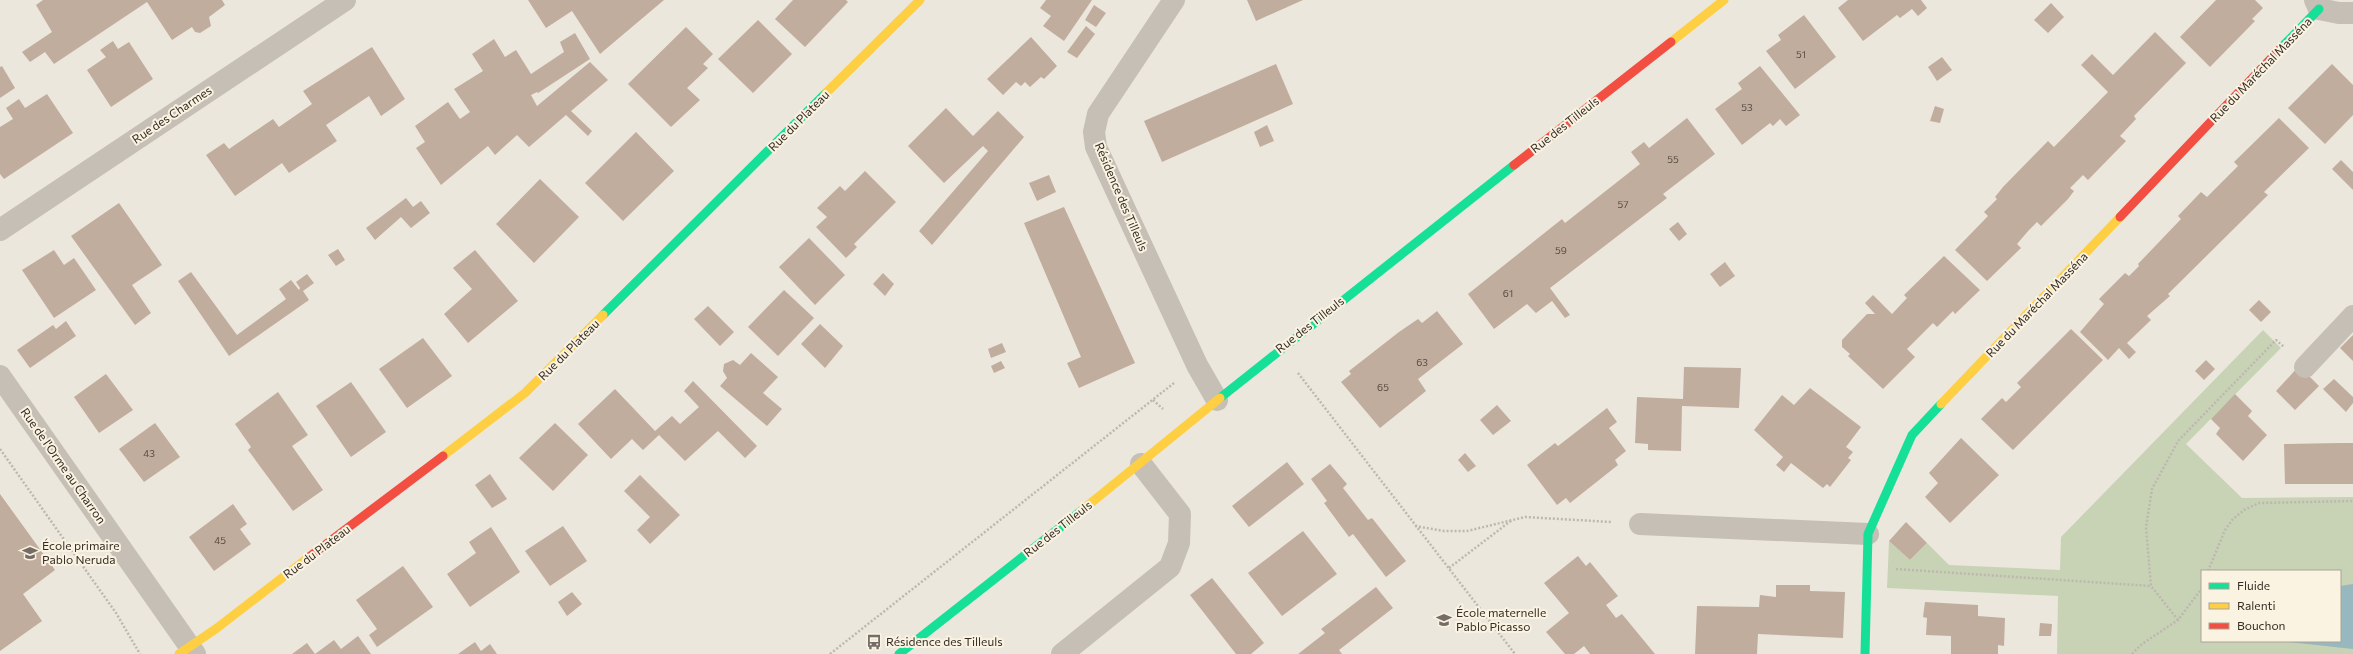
<svg xmlns="http://www.w3.org/2000/svg" width="2353" height="654" viewBox="0 0 2353 654" font-family="Commissioner,sans-serif">
  <style>
    .green { fill: #c8d3b6; fill-rule: evenodd }
    .water { fill: #97b8be }
    .building { fill: #c1ad9d }
    .lines { fill: none; stroke-linecap: round; stroke-linejoin: round }
    .path { stroke: #bdb7af; stroke-width: 2.5; stroke-dasharray: 2 2; stroke-linecap: butt }
    .street { stroke: #c5bfb6; stroke-width: 22 }
    .fast { stroke: #16e098; stroke-width: 9 }
    .slow { stroke: #ffcf43; stroke-width: 9 }
    .jam { stroke: #f24e42; stroke-width: 9 }
    .labels { text-anchor: middle; stroke-width: 4; stroke-linejoin: round; paint-order: stroke }
    .number-label { font-size: 10px; fill: #584c43 }
    .street-label { font-size: 12px; fill: #352c25; stroke: #faf3e2 }
    .poi-label { font-size: 12px; fill: #352c25; stroke: #faf3e2; text-anchor: start }
  </style>
  <rect width="100%" height="100%" fill="#ece7dc"/>
  <path class="green" d="M2263 330 2281 348 2186 444 2242 498 2353 497V654H2057L2058 596 1887 588 1889 541 1910 560 1927 543 1949 565 2060 570 2061 537ZM2202 571H2340V641H2202Z"/>
  <polygon class="water" points="2353,584 2353,649 2279,641 2340,641 2340,586"/>
  <g class="building">
    <polygon points="43,0 222,0 225,5 209,17 211,26 200,33 195,32 192,27 172,40 147,2 54,64 45,52 30,62 22,52 52,32 36,5"/>
    <polygon points="528,0 664,0 600,54 572,11 546,28"/>
    <polygon points="793,0 846,0 848,2 805,47 775,19"/>
    <polygon points="1046,0 1092,0 1064,41 1043,26 1051,16 1040,8"/>
    <polygon points="1247,0 1303,0 1256,21"/>
    <polygon points="1848,0 1921,0 1927,8 1918,16 1912,9 1900,18 1897,15 1863,41 1838,8"/>
    <polygon points="2216,0 2255,0 2263,8 2252,19 2255,21 2210,67 2180,37"/>
    <polygon points="2051,3 2064,17 2048,33 2034,20"/>
    <polygon points="1094,5 1106,13 1096,27 1085,20"/>
    <polygon points="1804,15 1836,57 1795,89 1766,51 1781,40 1778,35"/>
    <polygon points="758,20 792,54 753,93 718,59"/>
    <polygon points="1086,26 1095,34 1077,58 1067,52"/>
    <polygon points="686,27 713,54 703,64 708,68 687,88 700,100 671,127 628,84"/>
    <polygon points="2155,32 2186,63 2134,116 2136,119 2120,136 2126,141 2088,180 2083,175 2070,188 2074,191 2068,199 2041,226 2037,222 2029,230 2017,244 2021,248 1987,281 1955,250 1988,216 1984,212 1997,199 1995,197 2003,187 2048,141 2054,147 2108,92 2081,65 2092,54 2113,75"/>
    <polygon points="575,33 590,59 538,93 537,92 531,95 537,106 590,62 608,80 571,111 592,131 588,136 566,115 529,147 517,135 495,155 488,146 441,185 416,148 425,142 415,126 448,102 460,119 470,112 454,89 483,71 472,54 494,39 505,57 516,50 531,74 564,52 560,42"/>
    <polygon points="1031,37 1057,66 1044,79 1041,77 1030,87 1025,82 1021,86 1016,82 1003,95 987,79"/>
    <polygon points="113,41 118,49 129,42 153,79 111,107 87,70 106,57 100,50"/>
    <polygon points="372,47 405,99 381,116 369,96 326,125 337,141 289,173 282,163 235,196 206,155 224,143 229,149 273,119 279,127 312,104 303,91"/>
    <polygon points="1942,57 1952,70 1937,81 1928,67"/>
    <polygon points="1276,64 1293,104 1162,162 1144,121"/>
    <polygon points="2332,64 2353,85 2353,115 2325,144 2288,108"/>
    <polygon points="2,66 15,88 0,98 0,67"/>
    <polygon points="1760,66 1800,115 1786,126 1780,119 1773,126 1770,123 1742,145 1715,109 1742,89 1738,83"/>
    <polygon points="47,94 73,133 4,179 0,174 0,127 13,119 6,108 19,99 25,108"/>
    <polygon points="1935,106 1944,109 1940,123 1930,121"/>
    <polygon points="946,108 973,136 998,111 1024,137 932,245 919,231 988,151 983,146 944,183 908,146"/>
    <polygon points="1687,118 1715,154 1663,194 1667,198 1550,288 1570,315 1565,318 1552,301 1536,313 1527,304 1494,329 1468,294 1562,219 1565,223 1640,164 1631,152 1644,142 1649,148"/>
    <polygon points="2279,118 2309,148 2264,192 2268,195 2168,294 2170,296 2147,316 2151,320 2127,343 2136,352 2129,359 2119,348 2108,360 2080,332 2104,304 2099,299 2125,273 2129,276 2139,266 2138,264 2181,219 2178,216 2201,192 2207,197 2238,166 2234,162"/>
    <polygon points="1267,125 1274,141 1260,147 1254,132"/>
    <polygon points="636,132 674,171 623,221 585,183"/>
    <polygon points="2341,160 2353,172 2353,190 2332,169"/>
    <polygon points="865,171 896,202 854,244 857,247 846,258 816,227 827,217 817,208 840,186 845,191"/>
    <polygon points="1049,175 1056,192 1037,201 1029,183"/>
    <polygon points="540,179 579,217 534,263 496,224"/>
    <polygon points="406,198 413,207 421,201 430,213 411,228 401,217 375,240 366,228"/>
    <polygon points="119,203 162,265 132,285 151,313 135,325 71,236"/>
    <polygon points="1064,207 1135,363 1079,388 1067,363 1081,357 1024,223"/>
    <polygon points="1678,222 1687,234 1679,241 1669,229"/>
    <polygon points="809,238 845,275 815,305 779,267"/>
    <polygon points="338,249 345,260 336,266 328,255"/>
    <polygon points="54,250 64,265 74,258 96,290 54,318 22,270"/>
    <polygon points="475,250 518,301 468,343 444,314 472,289 453,268"/>
    <polygon points="1944,256 1980,290 1955,314 1953,311 1937,327 1933,323 1907,349 1915,357 1883,389 1848,356 1850,354 1842,347 1842,340 1867,314 1875,314 1865,303 1873,295 1892,314 1907,298 1904,295"/>
    <polygon points="1725,262 1735,276 1720,287 1710,274"/>
    <polygon points="191,272 237,335 286,299 279,289 291,280 299,290 300,288 296,282 307,274 314,283 303,291 309,300 229,356 178,281"/>
    <polygon points="883,273 894,284 885,296 873,284"/>
    <polygon points="784,290 814,318 778,356 748,327"/>
    <polygon points="2259,300 2271,312 2261,322 2249,310"/>
    <polygon points="708,306 734,332 720,346 694,319"/>
    <polygon points="1437,311 1463,344 1418,379 1426,391 1380,428 1341,382 1351,374 1349,371 1399,332 1418,319 1422,323"/>
    <polygon points="66,321 76,336 30,368 17,350 53,325 56,329"/>
    <polygon points="820,324 843,346 825,368 801,344"/>
    <polygon points="2071,329 2103,360 2013,450 1981,419 2002,398 2006,402 2021,387 2017,383"/>
    <polygon points="2353,335 2353,361 2340,348"/>
    <polygon points="423,338 452,376 407,408 379,369"/>
    <polygon points="1002,343 1006,352 991,358 988,349"/>
    <polygon points="751,353 778,377 763,393 782,409 767,426 720,386 727,378 723,371 724,364 733,360 740,365"/>
    <polygon points="2206,360 2215,369 2204,380 2195,371"/>
    <polygon points="1001,361 1005,368 994,373 991,366"/>
    <polygon points="2299,366 2319,386 2295,410 2276,391"/>
    <polygon points="1684,367 1741,368 1739,408 1682,406 1681,451 1648,450 1648,444 1635,443 1637,397 1683,399"/>
    <polygon points="106,374 133,410 99,433 74,397"/>
    <polygon points="2334,379 2353,397 2353,403 2346,412 2323,389"/>
    <polygon points="693,381 757,446 745,458 718,431 685,461 659,435 643,450 632,439 611,459 578,424 615,389 655,431 672,416 680,424 699,407 684,391"/>
    <polygon points="351,382 386,432 351,457 316,406"/>
    <polygon points="1810,388 1861,427 1846,447 1853,452 1848,458 1851,460 1830,487 1827,484 1823,488 1791,463 1784,472 1776,465 1783,457 1754,430 1782,395 1794,405"/>
    <polygon points="278,392 308,435 292,446 323,490 293,511 248,450 251,447 235,424"/>
    <polygon points="2235,394 2252,411 2248,416 2267,435 2243,461 2216,434 2220,428 2211,419"/>
    <polygon points="1497,405 1511,421 1493,435 1480,420"/>
    <polygon points="1607,408 1617,422 1609,428 1626,451 1615,460 1618,465 1570,503 1566,498 1557,505 1527,465 1555,443 1558,446"/>
    <polygon points="155,423 180,457 144,482 119,449"/>
    <polygon points="555,423 588,455 553,491 519,458"/>
    <polygon points="1961,438 1999,475 1950,523 1925,497 1938,483 1929,473"/>
    <polygon points="2339,443 2353,443 2353,484 2285,484 2284,444"/>
    <polygon points="1465,453 1476,466 1468,472 1458,460"/>
    <polygon points="1287,462 1304,484 1249,527 1232,506"/>
    <polygon points="1330,464 1347,484 1343,488 1368,520 1372,518 1406,561 1386,577 1353,534 1349,537 1324,503 1327,501 1311,479"/>
    <polygon points="490,474 507,499 492,508 475,485"/>
    <polygon points="640,475 680,515 650,544 637,530 650,517 624,491"/>
    <polygon points="0,494 55,570 23,594 42,621 0,651"/>
    <polygon points="233,504 247,524 240,529 251,544 214,571 189,537"/>
    <polygon points="1906,522 1927,543 1910,560 1889,541"/>
    <polygon points="563,526 587,561 550,586 525,551"/>
    <polygon points="491,527 520,572 470,607 447,574 476,553 469,542"/>
    <polygon points="1303,531 1337,574 1282,616 1248,573"/>
    <polygon points="1578,556 1586,566 1590,562 1618,596 1606,605 1616,618 1622,614 1655,654 1590,654 1584,646 1574,654 1565,654 1546,632 1569,613 1544,583"/>
    <polygon points="403,566 433,607 377,647 369,635 377,629 356,600"/>
    <polygon points="1212,578 1264,643 1251,654 1236,654 1190,595"/>
    <polygon points="1776,585 1810,585 1810,591 1845,592 1843,638 1758,634 1757,654 1695,654 1697,606 1759,607 1760,595 1776,597"/>
    <polygon points="1376,587 1393,608 1339,650 1342,654 1298,654 1325,633 1321,629"/>
    <polygon points="572,592 582,604 567,616 558,602"/>
    <polygon points="1925,602 1978,605 1978,616 2005,618 2004,646 1998,645 1998,654 1951,654 1951,636 1926,635 1927,618 1923,617"/>
    <polygon points="2040,623 2052,624 2051,636 2039,636"/>
    <polygon points="358,636 371,654 315,654 334,640 341,649"/>
    <polygon points="475,642 481,651 490,644 497,654 458,654"/>
    <polygon points="307,643 315,654 292,654"/>
  </g>
  <g class="lines">
    <g class="path">
      <polyline points="1298,373 1515,654"/>
      <polyline points="1153,400 1163,409"/>
      <polyline points="0,449 116,613 140,654"/>
      <polyline points="1415,526 1444,531 1467,531 1525,517 1611,522"/>
      <polyline points="1449,568 1512,520"/>
      <polyline points="1896,569 2151,586"/>
      <polyline points="2208,571 2225,530 2233,519 2244,510 2259,503 2353,501"/>
      <polyline points="2178,620 2151,586 2146,527 2152,489 2178,441 2276,340 2284,347"/>
      <polyline points="830,654 1174,383"/>
      <polyline points="2132,654 2142,644 2178,620 2202,588"/>
    </g>
    <g class="street">
      <polyline points="1174,0 1098,114 1094,132 1096,147 1197,365 1217,400"/>
      <polyline points="2315,0 2319,9 2339,13 2353,13"/>
      <polyline points="0,230 345,0"/>
      <polyline points="2305,367 2353,316"/>
      <polyline points="0,376 195,654"/>
      <polyline points="1640,524 1868,534"/>
      <polyline points="1062,654 1170,567 1179,543 1180,514 1141,464"/>
    </g>
    <g class="fast">
      <polyline points="2280,49 2319,9"/>
      <polyline points="603,315 826,93"/>
      <polyline points="1220,398 1514,165"/>
      <polyline points="899,654 1081,511"/>
      <polyline points="1865,654 1868,534 1912,435 1941,404"/>
    </g>
    <g class="slow">
      <polyline points="1671,42 1724,0"/>
      <polyline points="826,93 920,0"/>
      <polyline points="1941,404 2120,217"/>
      <polyline points="443,456 525,393 603,315"/>
      <polyline points="1081,511 1220,398"/>
      <polyline points="179,654 217,628 309,557"/>
    </g>
    <g class="jam">
      <polyline points="1514,165 1671,42"/>
      <polyline points="2120,217 2280,49"/>
      <polyline points="309,557 443,456"/>
    </g>
  </g>
  <defs>
    <g id="school-bare" transform="scale(1.2)"><path d="M0-5L7-2L0 1L-7-2ZM-4 1L0 2.5L4 1V4Q0 6-4 4Z" fill="#756d65" stroke="#faf3e2" stroke-width="2.5" paint-order="stroke"/></g>
    <g id="bus-bare" transform="scale(1.2)"><path d="M-5-6H5V4H4V6H2V4H-2V6H-4V4H-5ZM-3.5-4V0h7V-4ZM-3.5 1.2v1.5H-2V1.2ZM2 1.2v1.5H3.5V1.2Z" fill="#756d65" stroke="#faf3e2" stroke-width="2.5" paint-order="stroke"/></g>
  </defs>
  <g fill-rule="evenodd">
    <use href="#school-bare" x="30" y="553"/>
    <use href="#school-bare" x="1444" y="620"/>
    <use href="#bus-bare" x="874" y="642"/>
  </g>
  <g class="labels">
    <g class="number-label">
      <text x="1801" y="58">51</text>
      <text x="1747" y="111">53</text>
      <text x="1673" y="163">55</text>
      <text x="1623" y="208">57</text>
      <text x="1561" y="254">59</text>
      <text x="1508" y="297">61</text>
      <text x="1422" y="366">63</text>
      <text x="1383" y="391">65</text>
      <text x="149" y="457">43</text>
      <text x="220" y="544">45</text>
    </g>
    <g class="street-label">
      <text transform="translate(2261 70) rotate(-46)" y="4">Rue du Maréchal Masséna</text>
      <text transform="translate(172 115) rotate(-34)" y="4">Rue des Charmes</text>
      <text transform="translate(799 121) rotate(-45)" y="4">Rue du Plateau</text>
      <text transform="translate(1565 125) rotate(-38)" y="4">Rue des Tilleuls</text>
      <text transform="translate(1121 197) rotate(67)" y="4">Résidence des Tilleuls</text>
      <text transform="translate(2037 305) rotate(-46)" y="4">Rue du Maréchal Masséna</text>
      <text transform="translate(1310 325) rotate(-38)" y="4">Rue des Tilleuls</text>
      <text transform="translate(569 350) rotate(-45)" y="4">Rue du Plateau</text>
      <text transform="translate(63 466) rotate(55)" y="4">Rue de l'Orme au Charron</text>
      <text transform="translate(1058 529) rotate(-38)" y="4">Rue des Tilleuls</text>
      <text transform="translate(317 552) rotate(-37)" y="4">Rue du Plateau</text>
    </g>
    <g class="poi-label">
      <text x="42" y="550">École primaire<tspan x="42" dy="14">Pablo Neruda</tspan></text>
      <text x="1456" y="617">École maternelle<tspan x="1456" dy="14">Pablo Picasso</tspan></text>
      <text x="886" y="646">Résidence des Tilleuls</text>
    </g>
  </g>
  <rect x="2201" y="570" width="140" height="72" fill="#faf3e2" stroke="#aba396"/>
  <rect x="2209" y="583" width="20" height="6" fill="#16e098" stroke="#aba396"/>
  <text x="2237" y="590" font-size="12" fill="#352c25">Fluide</text>
  <rect x="2209" y="603" width="20" height="6" fill="#ffcf43" stroke="#aba396"/>
  <text x="2237" y="610" font-size="12" fill="#352c25">Ralenti</text>
  <rect x="2209" y="623" width="20" height="6" fill="#f24e42" stroke="#aba396"/>
  <text x="2237" y="630" font-size="12" fill="#352c25">Bouchon</text>
</svg>
